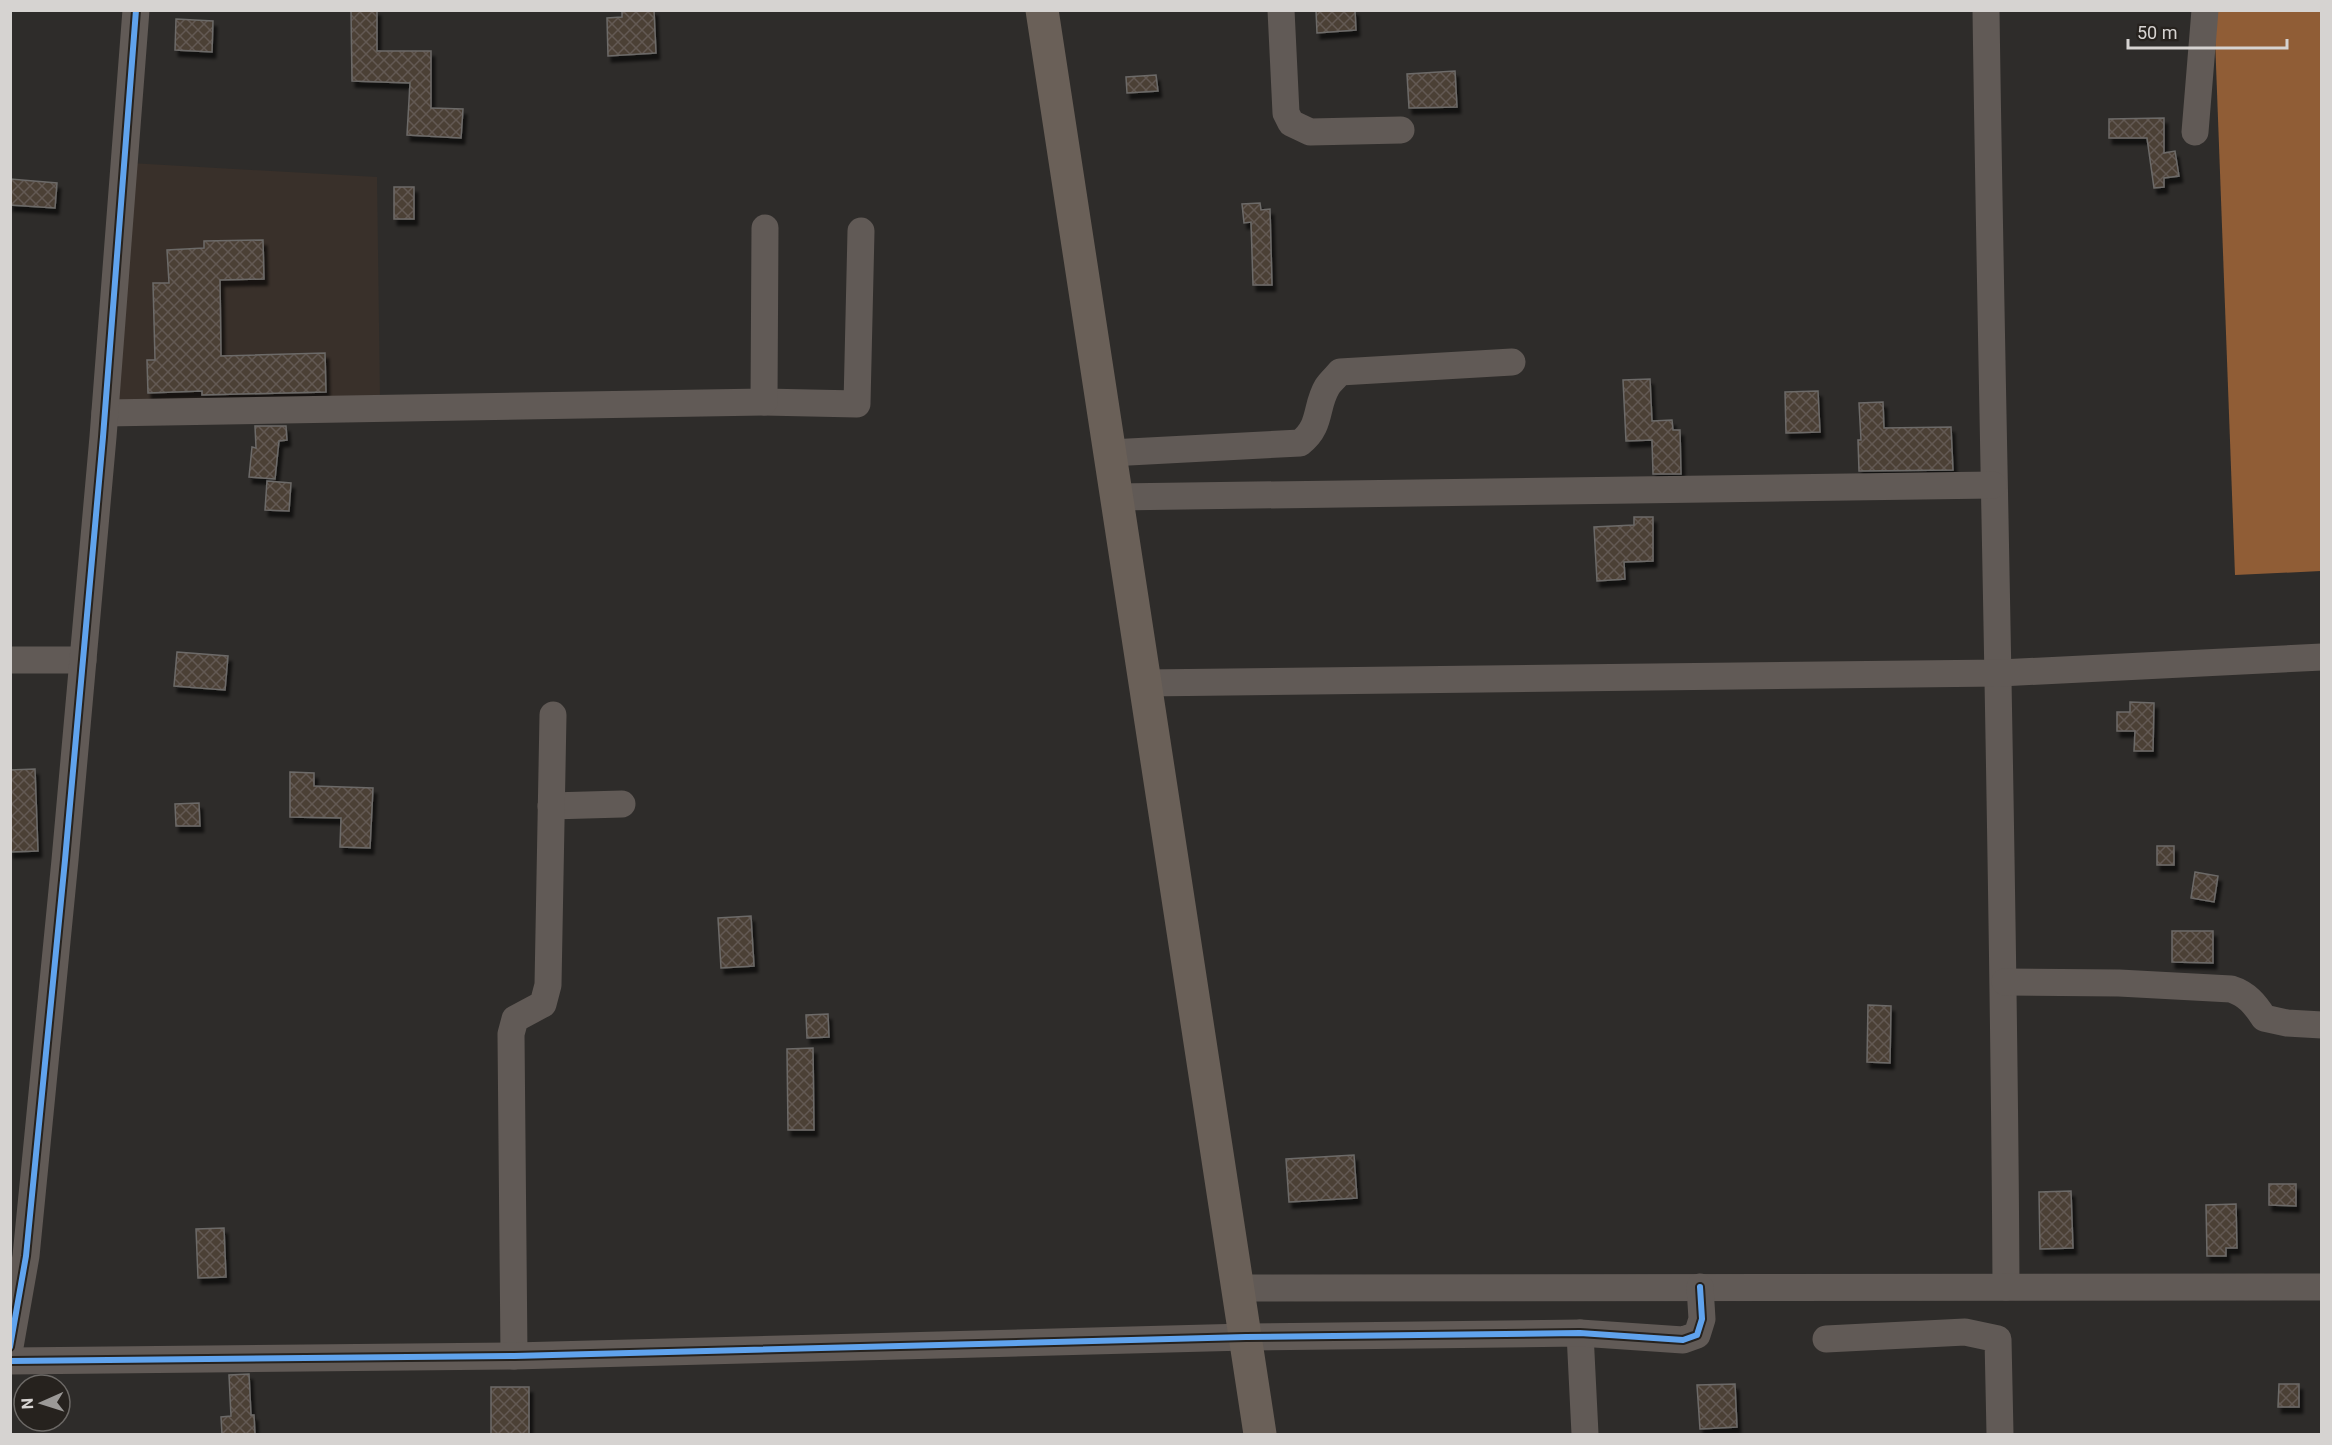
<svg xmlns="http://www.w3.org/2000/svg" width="2332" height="1445" viewBox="0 0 2332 1445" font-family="Roboto,sans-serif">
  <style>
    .built { fill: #39302a }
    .water { fill: #905d36 }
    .building { fill: url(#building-cross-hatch); stroke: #6c6a68; stroke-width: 1.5; filter: url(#shadow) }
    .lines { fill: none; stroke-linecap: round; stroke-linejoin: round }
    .minor { stroke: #615a56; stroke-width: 27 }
    .highway { stroke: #6a6058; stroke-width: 33 }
    .cycleway-casing { stroke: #26221e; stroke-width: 10 }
    .cycleway { stroke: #60a3ed; stroke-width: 6 }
  </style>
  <defs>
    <pattern id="building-cross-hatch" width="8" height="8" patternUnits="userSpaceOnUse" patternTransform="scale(1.5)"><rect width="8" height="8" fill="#4b3f36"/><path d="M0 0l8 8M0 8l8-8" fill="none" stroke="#645a52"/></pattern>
    <filter id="shadow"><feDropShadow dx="3.5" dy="6" stdDeviation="1.5" flood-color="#0009"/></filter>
  </defs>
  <rect width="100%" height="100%" fill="#2e2c2a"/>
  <polygon class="built" points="130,163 377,177 380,398 111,401"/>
  <polygon class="water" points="2214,11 2321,11 2321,571 2235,575"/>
  <g class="building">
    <polygon points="351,10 377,10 377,51 431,51 431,108 463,109 461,138 407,135 410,83 352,81"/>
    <polygon points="622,10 654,10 656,53 608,56 607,18 622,17"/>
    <polygon points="1316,10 1355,10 1356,30 1317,33"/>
    <polygon points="176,19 213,21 212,52 175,50"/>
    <polygon points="1455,71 1457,107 1409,108 1407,74"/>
    <polygon points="1156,75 1158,91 1127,93 1126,77"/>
    <polygon points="2164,118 2164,153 2175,151 2179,176 2164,178 2164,187 2154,188 2147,138 2109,138 2109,119"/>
    <polygon points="10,179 57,183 55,208 10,205"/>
    <rect x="394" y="187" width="20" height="32"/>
    <polygon points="1260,203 1261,210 1270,209 1272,285 1253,285 1251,222 1244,223 1242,204"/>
    <polygon points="263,240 264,279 220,280 221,356 325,353 326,392 202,395 202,391 148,393 147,360 155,360 153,283 169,283 167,250 204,248 204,241"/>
    <polygon points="1650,379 1652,421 1672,420 1673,430 1680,430 1681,474 1653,474 1652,440 1626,441 1623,380"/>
    <polygon points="1818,391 1820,432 1786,433 1785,392"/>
    <polygon points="1883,402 1884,428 1951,427 1953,470 1859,471 1858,440 1861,440 1859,403"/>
    <polygon points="255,426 286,426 287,440 279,441 275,479 249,477 252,447 256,448"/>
    <polygon points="267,481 291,483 289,511 265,510"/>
    <polygon points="1634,517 1653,517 1653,561 1624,562 1625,579 1597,581 1594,527 1634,525"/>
    <polygon points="177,652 228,656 225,690 174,686"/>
    <polygon points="2130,702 2154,703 2153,751 2134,751 2135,731 2117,731 2117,712 2130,712"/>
    <polygon points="35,769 38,851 10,852 10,770"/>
    <polygon points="290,772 314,773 314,786 373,788 370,848 340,847 341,818 290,817"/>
    <polygon points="199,803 200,826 176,826 175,804"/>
    <rect x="2157" y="846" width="17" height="19"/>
    <polygon points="2195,872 2218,876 2214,902 2191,898"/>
    <polygon points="751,916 754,966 721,968 718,918"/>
    <polygon points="2172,931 2213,931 2213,963 2172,962"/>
    <polygon points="1868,1005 1891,1006 1890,1063 1867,1062"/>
    <polygon points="828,1014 829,1037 807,1038 806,1015"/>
    <polygon points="813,1048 814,1130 788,1130 787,1049"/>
    <polygon points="1354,1155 1357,1198 1289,1202 1286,1159"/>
    <polygon points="2269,1184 2296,1184 2296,1206 2269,1205"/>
    <polygon points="2071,1191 2073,1248 2040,1249 2039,1192"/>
    <polygon points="2236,1204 2237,1248 2226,1248 2226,1256 2207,1256 2206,1205"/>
    <polygon points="224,1228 226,1277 198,1278 196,1229"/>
    <polygon points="249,1374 251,1415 254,1415 255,1434 222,1434 221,1417 231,1416 229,1375"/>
    <polygon points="1735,1384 1737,1427 1700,1429 1697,1385"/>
    <polygon points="2279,1384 2299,1384 2299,1407 2278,1407"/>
    <rect x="491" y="1387" width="38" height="47"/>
  </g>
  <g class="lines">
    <g class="minor">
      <polyline points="1281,10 1286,113 1291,123 1310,132 1401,130"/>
      <path d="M1986 10C1992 436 2004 861 2006 1287"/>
      <polyline points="2195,132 2205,10"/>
      <polyline points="764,402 857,404 861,231"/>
      <polyline points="105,413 764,402 765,228"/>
      <path d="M1110 453 1300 443C1322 426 1315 407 1327 387 1330 382 1336 377 1340 372L1512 362"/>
      <polyline points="1116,497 1993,485"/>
      <polyline points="10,660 83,660"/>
      <polyline points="1145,683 2000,673 2322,657"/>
      <polyline points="551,806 622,804"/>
      <path d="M2005 982 2119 983 2231 989C2247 994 2255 1004 2264 1018L2287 1023 2322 1025"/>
      <polyline points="1238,1288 2322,1287"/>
      <polyline points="1580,1333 1585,1434"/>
      <polyline points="1826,1339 1965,1332 1998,1339 2000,1434"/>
      <polyline points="10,1347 26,1256 65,860 103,437 136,10"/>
      <polyline points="514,1356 511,1034 515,1019 543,1004 548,985 553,715"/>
      <polyline points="10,1361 514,1356 1246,1337 1580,1333 1683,1340 1697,1335 1702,1319 1700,1287"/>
    </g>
    <polyline class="highway" points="1042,10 1260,1434"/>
    <g class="cycleway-casing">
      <g id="cycleway">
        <polyline points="10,1347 26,1256 65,860 103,437 136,10"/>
        <polyline points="10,1361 514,1356 1246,1337 1580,1333 1683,1340 1697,1335 1702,1319 1700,1287"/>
      </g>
    </g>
    <use href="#cycleway" class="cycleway"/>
  </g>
  <rect width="2332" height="1445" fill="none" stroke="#d6d3d1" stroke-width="24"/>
  <g transform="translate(42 1403) rotate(267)"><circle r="28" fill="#26221e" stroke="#6c6966" stroke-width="1.5"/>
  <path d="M0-4.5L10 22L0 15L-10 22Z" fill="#9b9997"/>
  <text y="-9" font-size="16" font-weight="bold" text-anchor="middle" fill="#d6d3d1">N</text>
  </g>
  <path d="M2128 39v9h159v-9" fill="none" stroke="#d6d3d1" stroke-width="3"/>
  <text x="2137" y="39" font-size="18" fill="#d6d3d1" stroke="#26221e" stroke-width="4.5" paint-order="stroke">50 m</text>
</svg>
